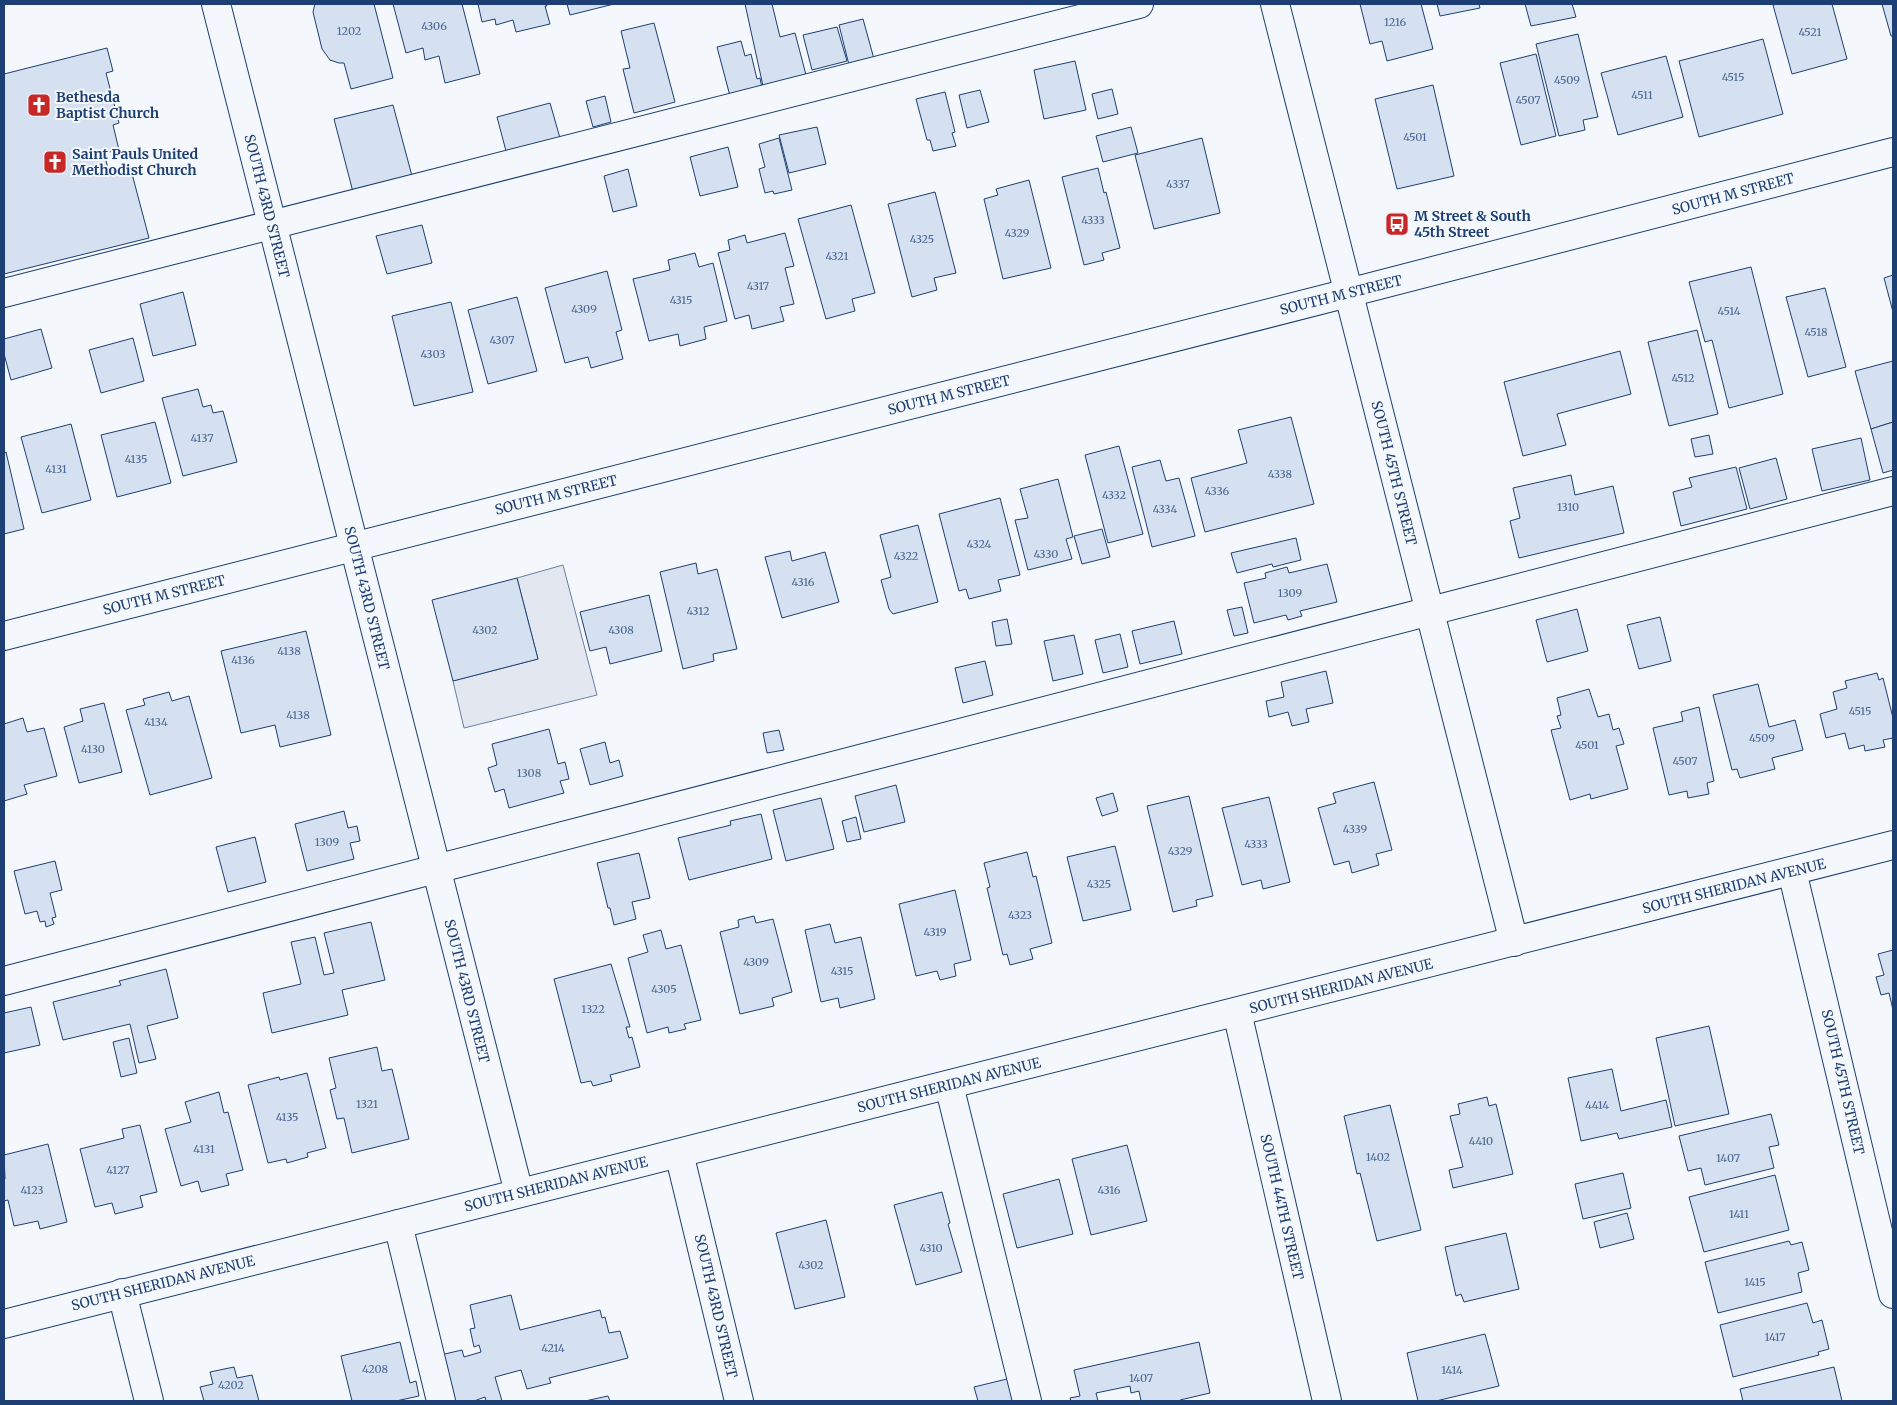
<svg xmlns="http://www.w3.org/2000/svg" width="1897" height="1405" viewBox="0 0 1897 1405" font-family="Merriweather,serif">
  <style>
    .parking { fill: #e3e8f0; stroke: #687fa3 }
    .building { fill: #d5e0f0; stroke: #1d3f73 }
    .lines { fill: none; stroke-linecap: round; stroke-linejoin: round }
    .minor-casing { stroke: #1d3f73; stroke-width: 30 }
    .minor { stroke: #f4f7fb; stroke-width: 28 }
    .labels { text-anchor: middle; stroke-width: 4; stroke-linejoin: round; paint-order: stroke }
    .number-label { font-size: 11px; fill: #4b6792 }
    .poi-label { font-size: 14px; font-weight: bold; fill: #1d3f73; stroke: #f4f7fb; text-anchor: start }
    .street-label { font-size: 14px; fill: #1d3f73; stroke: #f4f7fb }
  </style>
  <rect width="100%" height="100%" fill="#f4f7fb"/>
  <polygon class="parking" points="563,565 597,695 464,728 453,681 538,659 517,578"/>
  <g class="building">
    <polygon points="315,4 374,4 393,78 351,89 344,63 339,63 330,60 322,49 313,12"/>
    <polygon points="393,4 462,4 480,74 445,83 439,56 425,60 423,48 406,53"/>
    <polygon points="478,4 546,4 547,6 545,6 550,24 516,32 513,20 496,25 495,19 482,22"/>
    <polygon points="567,4 614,4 570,15"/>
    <polygon points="745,4 772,4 780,37 795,33 806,75 763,86"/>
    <polygon points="1360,4 1421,4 1433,49 1387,61 1382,41 1370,44"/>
    <polygon points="1437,4 1479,4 1480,8 1440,16"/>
    <polygon points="1525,4 1572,4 1576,17 1531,26"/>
    <polygon points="1778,4 1832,4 1847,59 1792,74 1773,5"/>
    <polygon points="1882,4 1893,4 1893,36 1891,36"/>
    <polygon points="863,19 874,59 849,65 839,25"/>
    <polygon points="654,23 675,102 634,113 623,69 630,68 621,31"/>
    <polygon points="837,27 847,61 812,70 803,35"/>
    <polygon points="1578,34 1598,117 1583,120 1585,130 1559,136 1536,44"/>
    <polygon points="1763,39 1783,114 1699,137 1679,61"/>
    <polygon points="741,41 745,56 751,54 757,79 760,78 762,88 730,96 717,47"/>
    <polygon points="107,48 113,71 106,73 119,123 113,125 119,150 104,153 110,176 131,170 149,238 4,274 4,74"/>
    <polygon points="1536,54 1556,136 1521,145 1500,63"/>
    <polygon points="1666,56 1683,117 1618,135 1601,73"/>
    <polygon points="1075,61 1086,110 1044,119 1034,70"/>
    <polygon points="1433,85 1454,176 1397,189 1375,99"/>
    <polygon points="1112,89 1118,114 1098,119 1092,94"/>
    <polygon points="980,90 989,122 967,128 959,95"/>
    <polygon points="945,92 955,132 952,133 956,146 933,151 930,140 927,140 916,99"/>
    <polygon points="605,96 611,122 593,127 586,101"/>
    <polygon points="550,103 560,138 506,151 497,117"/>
    <polygon points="393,105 412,176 353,192 334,119"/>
    <polygon points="817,127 826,164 789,173 779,135"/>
    <polygon points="1131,127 1138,153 1103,162 1096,136"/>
    <polygon points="779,138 792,190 774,194 773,191 765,193 759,169 765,167 759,144"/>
    <polygon points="1202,138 1220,213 1154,229 1135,155"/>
    <polygon points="728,147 738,187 700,196 690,157"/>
    <polygon points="1098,168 1104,193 1106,192 1120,248 1102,253 1104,260 1084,265 1062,177"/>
    <polygon points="628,169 637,206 613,212 604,176"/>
    <polygon points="1029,180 1051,268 1003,279 984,199 998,195 996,189"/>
    <polygon points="935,192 956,273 934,278 937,290 912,297 888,204"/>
    <polygon points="851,205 875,293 852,299 855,311 826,319 798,219"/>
    <polygon points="422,225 432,263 387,274 376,236"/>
    <polygon points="785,233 794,266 785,268 794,304 780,307 784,321 752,329 749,315 735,319 718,253 730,250 728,240 745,235 747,243"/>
    <polygon points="695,253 699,267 713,263 727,321 704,327 706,339 680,346 678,334 649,341 633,279 670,270 668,260"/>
    <polygon points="1751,267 1783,394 1729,408 1712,340 1705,342 1689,282"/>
    <polygon points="607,271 622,330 616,332 623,359 591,368 588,357 565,363 545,288"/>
    <polygon points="1893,275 1893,312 1884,278"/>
    <polygon points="1825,288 1846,367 1808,377 1786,297"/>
    <polygon points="183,292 196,345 153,356 140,304"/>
    <polygon points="517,297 537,371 488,384 468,310"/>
    <polygon points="451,302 473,392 414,406 392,316"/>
    <polygon points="41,329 52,368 11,380 4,354 4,339"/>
    <polygon points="1697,330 1718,414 1669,426 1648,342"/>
    <polygon points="133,338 144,381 101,393 89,350"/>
    <polygon points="1620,351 1631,394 1557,414 1566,445 1523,456 1504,382"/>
    <polygon points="1893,361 1893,422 1871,429 1855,371"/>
    <polygon points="198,389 203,407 211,405 213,413 223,411 237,462 183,476 162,398"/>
    <polygon points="1291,417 1314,504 1205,532 1191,478 1247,463 1238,430"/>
    <polygon points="155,422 171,483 117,497 101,435"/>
    <polygon points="1893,422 1893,470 1883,473 1871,429"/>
    <polygon points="71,424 91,500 42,513 21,437"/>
    <polygon points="1709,435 1713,454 1695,457 1691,439"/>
    <polygon points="1861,438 1870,480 1822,491 1812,449"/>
    <polygon points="1119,446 1143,534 1108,543 1085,455"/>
    <polygon points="6,452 24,529 4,534 4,453"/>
    <polygon points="1776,458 1787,499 1750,509 1739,468"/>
    <polygon points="1160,460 1166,481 1179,478 1195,536 1152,547 1132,467"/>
    <polygon points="1736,467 1747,509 1681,526 1673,492 1692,487 1689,478"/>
    <polygon points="1571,475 1575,495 1613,486 1624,533 1519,558 1510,521 1520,518 1513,488"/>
    <polygon points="1058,479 1073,537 1066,539 1072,559 1028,570 1015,520 1028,518 1020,489"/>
    <polygon points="1000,498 1020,575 998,580 1001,591 969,599 966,589 959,591 939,514"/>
    <polygon points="918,525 938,602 893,614 889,609 881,580 891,577 880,535"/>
    <polygon points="1102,529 1110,557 1082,564 1074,536"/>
    <polygon points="1296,538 1301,560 1273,567 1272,564 1237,573 1231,553"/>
    <polygon points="790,551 792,561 825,552 839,602 782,618 765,557"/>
    <polygon points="696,563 698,574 717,569 737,649 713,654 714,661 683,669 660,572"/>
    <polygon points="1327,564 1337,602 1300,611 1302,616 1288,620 1286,615 1254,623 1244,583 1266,578 1265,573 1287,567 1289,573"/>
    <polygon points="517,578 538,659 453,681 432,600"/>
    <polygon points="649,595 662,651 610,664 606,647 590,651 580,612"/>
    <polygon points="1242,607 1248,633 1234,636 1227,610"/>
    <polygon points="1577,609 1588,651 1547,662 1536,620"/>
    <polygon points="1660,617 1671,661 1639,669 1627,625"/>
    <polygon points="1007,619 1012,644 996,646 992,622"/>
    <polygon points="1174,621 1182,654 1140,664 1132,631"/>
    <polygon points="306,631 331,735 280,747 275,725 241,733 221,651"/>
    <polygon points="1120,634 1128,667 1103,673 1095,640"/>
    <polygon points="1074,635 1083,674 1053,681 1044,641"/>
    <polygon points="985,661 993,695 963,703 955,668"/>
    <polygon points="1326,671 1333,703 1306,709 1309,722 1292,726 1288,712 1269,717 1266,701 1284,697 1281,682"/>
    <polygon points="1877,673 1879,680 1883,678 1893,718 1893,738 1883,740 1885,747 1865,751 1864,745 1849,749 1845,733 1826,738 1820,714 1837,709 1833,692 1847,688 1845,681"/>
    <polygon points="1758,684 1769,727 1795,720 1803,750 1772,758 1775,769 1740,778 1737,769 1732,770 1713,695"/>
    <polygon points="1589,689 1598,717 1609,714 1613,730 1619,728 1624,744 1616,746 1628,789 1591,799 1590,794 1570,800 1551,730 1561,728 1557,716 1561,715 1557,698"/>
    <polygon points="169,692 172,701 189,696 212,778 150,795 126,710 145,705 143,699"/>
    <polygon points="104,703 122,772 79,783 64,727 83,721 80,709"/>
    <polygon points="1699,707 1714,781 1707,783 1709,794 1688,798 1687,791 1669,795 1653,728 1683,721 1681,712"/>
    <polygon points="23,718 27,732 44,728 57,776 24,785 27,794 4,801 4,724"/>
    <polygon points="549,729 558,764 565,762 569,779 560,781 564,793 509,808 504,789 495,792 488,768 497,765 492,744"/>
    <polygon points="779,730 784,750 767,753 763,733"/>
    <polygon points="605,742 610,763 619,760 623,776 590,785 580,749"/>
    <polygon points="1374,782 1392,850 1376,854 1379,865 1352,873 1349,861 1334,865 1318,808 1336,803 1333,793"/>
    <polygon points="896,785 905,822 864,832 855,796"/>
    <polygon points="1113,793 1118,811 1102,816 1096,798"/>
    <polygon points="1189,796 1213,896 1196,900 1197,906 1173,912 1147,806"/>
    <polygon points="1269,797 1290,882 1263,889 1261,880 1242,885 1222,808"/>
    <polygon points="821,798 834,849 786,861 773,810"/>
    <polygon points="344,811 348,828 357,826 360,841 350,843 354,859 307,871 295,824"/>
    <polygon points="761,814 772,859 689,880 678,838 731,825 730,821"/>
    <polygon points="856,817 861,839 847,842 842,821"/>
    <polygon points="255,837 266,882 228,892 216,847"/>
    <polygon points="1115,846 1131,910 1083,921 1067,857"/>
    <polygon points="1027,852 1033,877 1036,876 1052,943 1030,949 1033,959 1010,965 1007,954 1003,955 987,888 990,887 984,863"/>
    <polygon points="639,853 650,898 632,902 636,919 614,925 610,908 608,908 597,863"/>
    <polygon points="55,861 62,890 50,893 56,917 52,918 54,924 46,927 45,921 40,922 37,911 25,914 14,871"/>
    <polygon points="955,890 971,960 954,964 956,976 940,980 937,971 916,976 899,904"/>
    <polygon points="754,916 756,923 773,919 792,992 772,998 774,1006 740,1014 720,932 739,927 738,920"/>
    <polygon points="371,922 385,980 342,990 348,1015 272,1033 263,993 301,984 291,942 315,937 324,975 334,973 324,933"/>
    <polygon points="830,924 835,943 861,937 875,999 840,1008 838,998 821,1002 805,930"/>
    <polygon points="661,930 666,949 681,945 701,1020 684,1024 686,1029 669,1033 668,1027 647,1033 628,958 648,952 643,935"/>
    <polygon points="1893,950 1893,1010 1889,993 1881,995 1876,977 1884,975 1878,954"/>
    <polygon points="611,964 630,1027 626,1027 629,1038 632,1037 640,1067 610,1075 612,1081 593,1086 591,1081 581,1083 554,979"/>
    <polygon points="166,969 178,1018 147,1026 156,1059 139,1063 130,1024 63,1040 53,1002 121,985 119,981"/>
    <polygon points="31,1007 40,1045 4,1053 4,1013"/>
    <polygon points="1709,1026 1729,1114 1675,1126 1656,1038"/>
    <polygon points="129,1038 137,1073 121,1077 113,1042"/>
    <polygon points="377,1047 382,1071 392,1069 409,1139 352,1153 344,1118 337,1119 330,1090 336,1088 329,1058"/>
    <polygon points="1612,1069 1621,1111 1666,1100 1672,1127 1619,1139 1617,1133 1581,1141 1568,1078"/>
    <polygon points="307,1073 326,1148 307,1153 308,1157 287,1163 286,1159 268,1163 248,1085 279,1077 280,1080"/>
    <polygon points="219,1092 224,1113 228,1112 243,1170 226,1174 229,1185 201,1192 198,1181 181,1186 165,1129 191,1122 185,1102"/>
    <polygon points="1487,1097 1489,1106 1496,1104 1513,1174 1453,1188 1449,1170 1463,1167 1450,1116 1460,1114 1458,1104"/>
    <polygon points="1390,1105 1421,1230 1377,1241 1360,1173 1357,1174 1344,1116"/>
    <polygon points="1771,1114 1779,1145 1769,1147 1774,1168 1705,1185 1701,1168 1688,1171 1679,1136"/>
    <polygon points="140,1125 157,1192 140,1196 143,1207 115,1214 112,1203 95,1207 80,1149 124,1138 122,1129"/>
    <polygon points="48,1144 67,1222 40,1229 38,1221 14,1226 8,1200 4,1201 4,1180 5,1179 4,1155"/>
    <polygon points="1127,1145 1147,1221 1091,1235 1072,1159"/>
    <polygon points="1623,1173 1631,1208 1583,1219 1575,1184"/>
    <polygon points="1775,1175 1789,1230 1704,1252 1689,1197"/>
    <polygon points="1059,1179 1073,1234 1017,1248 1003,1194"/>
    <polygon points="942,1192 950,1223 948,1224 962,1272 916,1285 894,1205"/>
    <polygon points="1627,1213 1634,1239 1600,1248 1594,1222"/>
    <polygon points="826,1220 845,1297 795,1309 776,1233"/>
    <polygon points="1506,1233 1519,1289 1464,1302 1461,1294 1456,1296 1445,1247"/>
    <polygon points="1789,1241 1791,1245 1802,1242 1809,1270 1798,1273 1802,1292 1718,1313 1705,1262"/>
    <polygon points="511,1295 520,1330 600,1310 602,1318 605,1317 609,1333 620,1331 628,1358 549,1378 551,1383 527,1389 521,1370 495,1377 502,1401 486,1401 485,1397 474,1401 448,1401 436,1356 462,1350 464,1357 481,1352 479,1345 474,1347 470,1329 475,1328 470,1305"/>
    <polygon points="1807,1303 1813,1323 1822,1320 1829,1349 1818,1352 1819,1355 1733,1377 1720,1325"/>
    <polygon points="1485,1334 1499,1386 1436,1401 1418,1401 1407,1353"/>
    <polygon points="400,1342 410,1383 416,1381 419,1396 396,1401 352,1401 341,1356"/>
    <polygon points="1199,1342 1210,1393 1180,1400 1180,1401 1141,1401 1139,1391 1131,1393 1130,1386 1096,1393 1098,1401 1071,1401 1070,1398 1080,1396 1074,1370"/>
    <polygon points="234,1367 237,1378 252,1375 259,1401 204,1401 200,1387 213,1384 210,1372"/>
    <polygon points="1834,1367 1842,1401 1743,1401 1740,1389"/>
    <polygon points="1011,1378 1016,1401 978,1401 974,1387"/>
    <polygon points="608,1396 610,1401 585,1401"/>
  </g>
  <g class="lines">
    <g class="minor-casing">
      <g id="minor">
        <polyline points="216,4 519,1193"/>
        <polyline points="1275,4 1514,942"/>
        <polyline points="4,293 1139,4"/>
        <polyline points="4,636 1348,293 1893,152"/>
        <polyline points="1792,871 1893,1294"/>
        <polyline points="4,981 1893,491"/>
        <polyline points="1237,1012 1327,1401"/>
        <polyline points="949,1085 1027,1401"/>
        <polyline points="679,1153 739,1401"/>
        <polyline points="398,1224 441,1401"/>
        <polyline points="122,1293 149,1401"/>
        <polyline points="4,1324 1893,845"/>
      </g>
    </g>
    <use href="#minor" class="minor"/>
  </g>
  <defs>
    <g id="church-square" transform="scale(1.25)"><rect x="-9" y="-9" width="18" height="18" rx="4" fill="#c62828" stroke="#f4f7fb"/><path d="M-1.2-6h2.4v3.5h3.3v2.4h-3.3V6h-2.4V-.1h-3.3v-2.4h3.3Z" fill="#fff"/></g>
    <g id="bus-square" transform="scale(1.25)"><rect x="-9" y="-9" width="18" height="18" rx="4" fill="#c62828" stroke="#f4f7fb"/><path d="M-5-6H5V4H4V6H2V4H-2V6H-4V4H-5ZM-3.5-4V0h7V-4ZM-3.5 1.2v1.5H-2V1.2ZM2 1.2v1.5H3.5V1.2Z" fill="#fff"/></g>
  </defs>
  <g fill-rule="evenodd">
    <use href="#church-square" x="39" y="105"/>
    <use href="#church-square" x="55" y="162"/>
    <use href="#bus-square" x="1397" y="224"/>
  </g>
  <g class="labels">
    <g class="number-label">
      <text x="1395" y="26">1216</text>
      <text x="434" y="30">4306</text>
      <text x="349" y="35">1202</text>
      <text x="1810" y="36">4521</text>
      <text x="1733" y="81">4515</text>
      <text x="1567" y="84">4509</text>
      <text x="1642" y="99">4511</text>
      <text x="1528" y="104">4507</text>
      <text x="1415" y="141">4501</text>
      <text x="1178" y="188">4337</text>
      <text x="1093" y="224">4333</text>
      <text x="1017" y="237">4329</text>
      <text x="922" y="243">4325</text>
      <text x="837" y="260">4321</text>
      <text x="758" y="290">4317</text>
      <text x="681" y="304">4315</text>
      <text x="584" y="313">4309</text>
      <text x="1729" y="315">4514</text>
      <text x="1816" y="336">4518</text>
      <text x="502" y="344">4307</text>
      <text x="433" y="358">4303</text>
      <text x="1683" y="382">4512</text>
      <text x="202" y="442">4137</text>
      <text x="136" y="463">4135</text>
      <text x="56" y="473">4131</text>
      <text x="1280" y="478">4338</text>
      <text x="1217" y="495">4336</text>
      <text x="1114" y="499">4332</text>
      <text x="1568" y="511">1310</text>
      <text x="1165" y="513">4334</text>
      <text x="979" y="548">4324</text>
      <text x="1046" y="558">4330</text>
      <text x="906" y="560">4322</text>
      <text x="803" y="586">4316</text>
      <text x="1290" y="597">1309</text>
      <text x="698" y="615">4312</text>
      <text x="485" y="634">4302</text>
      <text x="621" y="634">4308</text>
      <text x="289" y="655">4138</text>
      <text x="243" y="664">4136</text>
      <text x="1860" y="715">4515</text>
      <text x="298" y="719">4138</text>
      <text x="156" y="726">4134</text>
      <text x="1762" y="742">4509</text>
      <text x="1587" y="749">4501</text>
      <text x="93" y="753">4130</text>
      <text x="1685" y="765">4507</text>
      <text x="529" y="777">1308</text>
      <text x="1355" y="833">4339</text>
      <text x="327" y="846">1309</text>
      <text x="1256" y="848">4333</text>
      <text x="1180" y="855">4329</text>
      <text x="1099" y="888">4325</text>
      <text x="1020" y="919">4323</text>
      <text x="935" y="936">4319</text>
      <text x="756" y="966">4309</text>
      <text x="842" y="975">4315</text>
      <text x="664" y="993">4305</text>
      <text x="593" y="1013">1322</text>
      <text x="367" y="1108">1321</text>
      <text x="1597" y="1109">4414</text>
      <text x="287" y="1121">4135</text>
      <text x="1481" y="1145">4410</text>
      <text x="204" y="1153">4131</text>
      <text x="1378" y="1161">1402</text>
      <text x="1728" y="1162">1407</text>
      <text x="118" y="1174">4127</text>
      <text x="32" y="1194">4123</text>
      <text x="1109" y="1194">4316</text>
      <text x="1739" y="1218">1411</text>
      <text x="931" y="1252">4310</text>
      <text x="811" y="1269">4302</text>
      <text x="1755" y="1286">1415</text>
      <text x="1775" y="1341">1417</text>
      <text x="553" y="1352">4214</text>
      <text x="375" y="1373">4208</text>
      <text x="1452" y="1374">1414</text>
      <text x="1141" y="1382">1407</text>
      <text x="231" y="1389">4202</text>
    </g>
    <g class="poi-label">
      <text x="56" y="102">Bethesda<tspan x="56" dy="16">Baptist Church</tspan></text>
      <text x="72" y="159">Saint Pauls United<tspan x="72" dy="16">Methodist Church</tspan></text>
      <text x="1414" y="221">M Street &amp; South<tspan x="1414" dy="16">45th Street</tspan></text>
    </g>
    <g class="street-label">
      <text transform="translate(1733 194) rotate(-15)" y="5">SOUTH M STREET</text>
      <text transform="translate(267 206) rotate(76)" y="5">SOUTH 43RD STREET</text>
      <text transform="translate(1341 295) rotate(-14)" y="5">SOUTH M STREET</text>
      <text transform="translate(949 395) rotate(-14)" y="5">SOUTH M STREET</text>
      <text transform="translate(1394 473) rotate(76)" y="5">SOUTH 45TH STREET</text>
      <text transform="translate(556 495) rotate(-14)" y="5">SOUTH M STREET</text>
      <text transform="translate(164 595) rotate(-14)" y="5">SOUTH M STREET</text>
      <text transform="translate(367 598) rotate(76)" y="5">SOUTH 43RD STREET</text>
      <text transform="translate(1734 886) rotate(-14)" y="5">SOUTH SHERIDAN AVENUE</text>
      <text transform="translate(1341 986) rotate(-14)" y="5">SOUTH SHERIDAN AVENUE</text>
      <text transform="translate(467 991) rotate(76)" y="5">SOUTH 43RD STREET</text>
      <text transform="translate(1843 1082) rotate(77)" y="5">SOUTH 45TH STREET</text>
      <text transform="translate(949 1085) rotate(-14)" y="5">SOUTH SHERIDAN AVENUE</text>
      <text transform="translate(556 1184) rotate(-14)" y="5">SOUTH SHERIDAN AVENUE</text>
      <text transform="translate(1282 1207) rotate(77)" y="5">SOUTH 44TH STREET</text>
      <text transform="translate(163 1283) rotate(-14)" y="5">SOUTH SHERIDAN AVENUE</text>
      <text transform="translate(716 1306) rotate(77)" y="5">SOUTH 43RD STREET</text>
    </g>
  </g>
  <rect width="1897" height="1405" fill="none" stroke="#1d3f73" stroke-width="10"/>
</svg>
